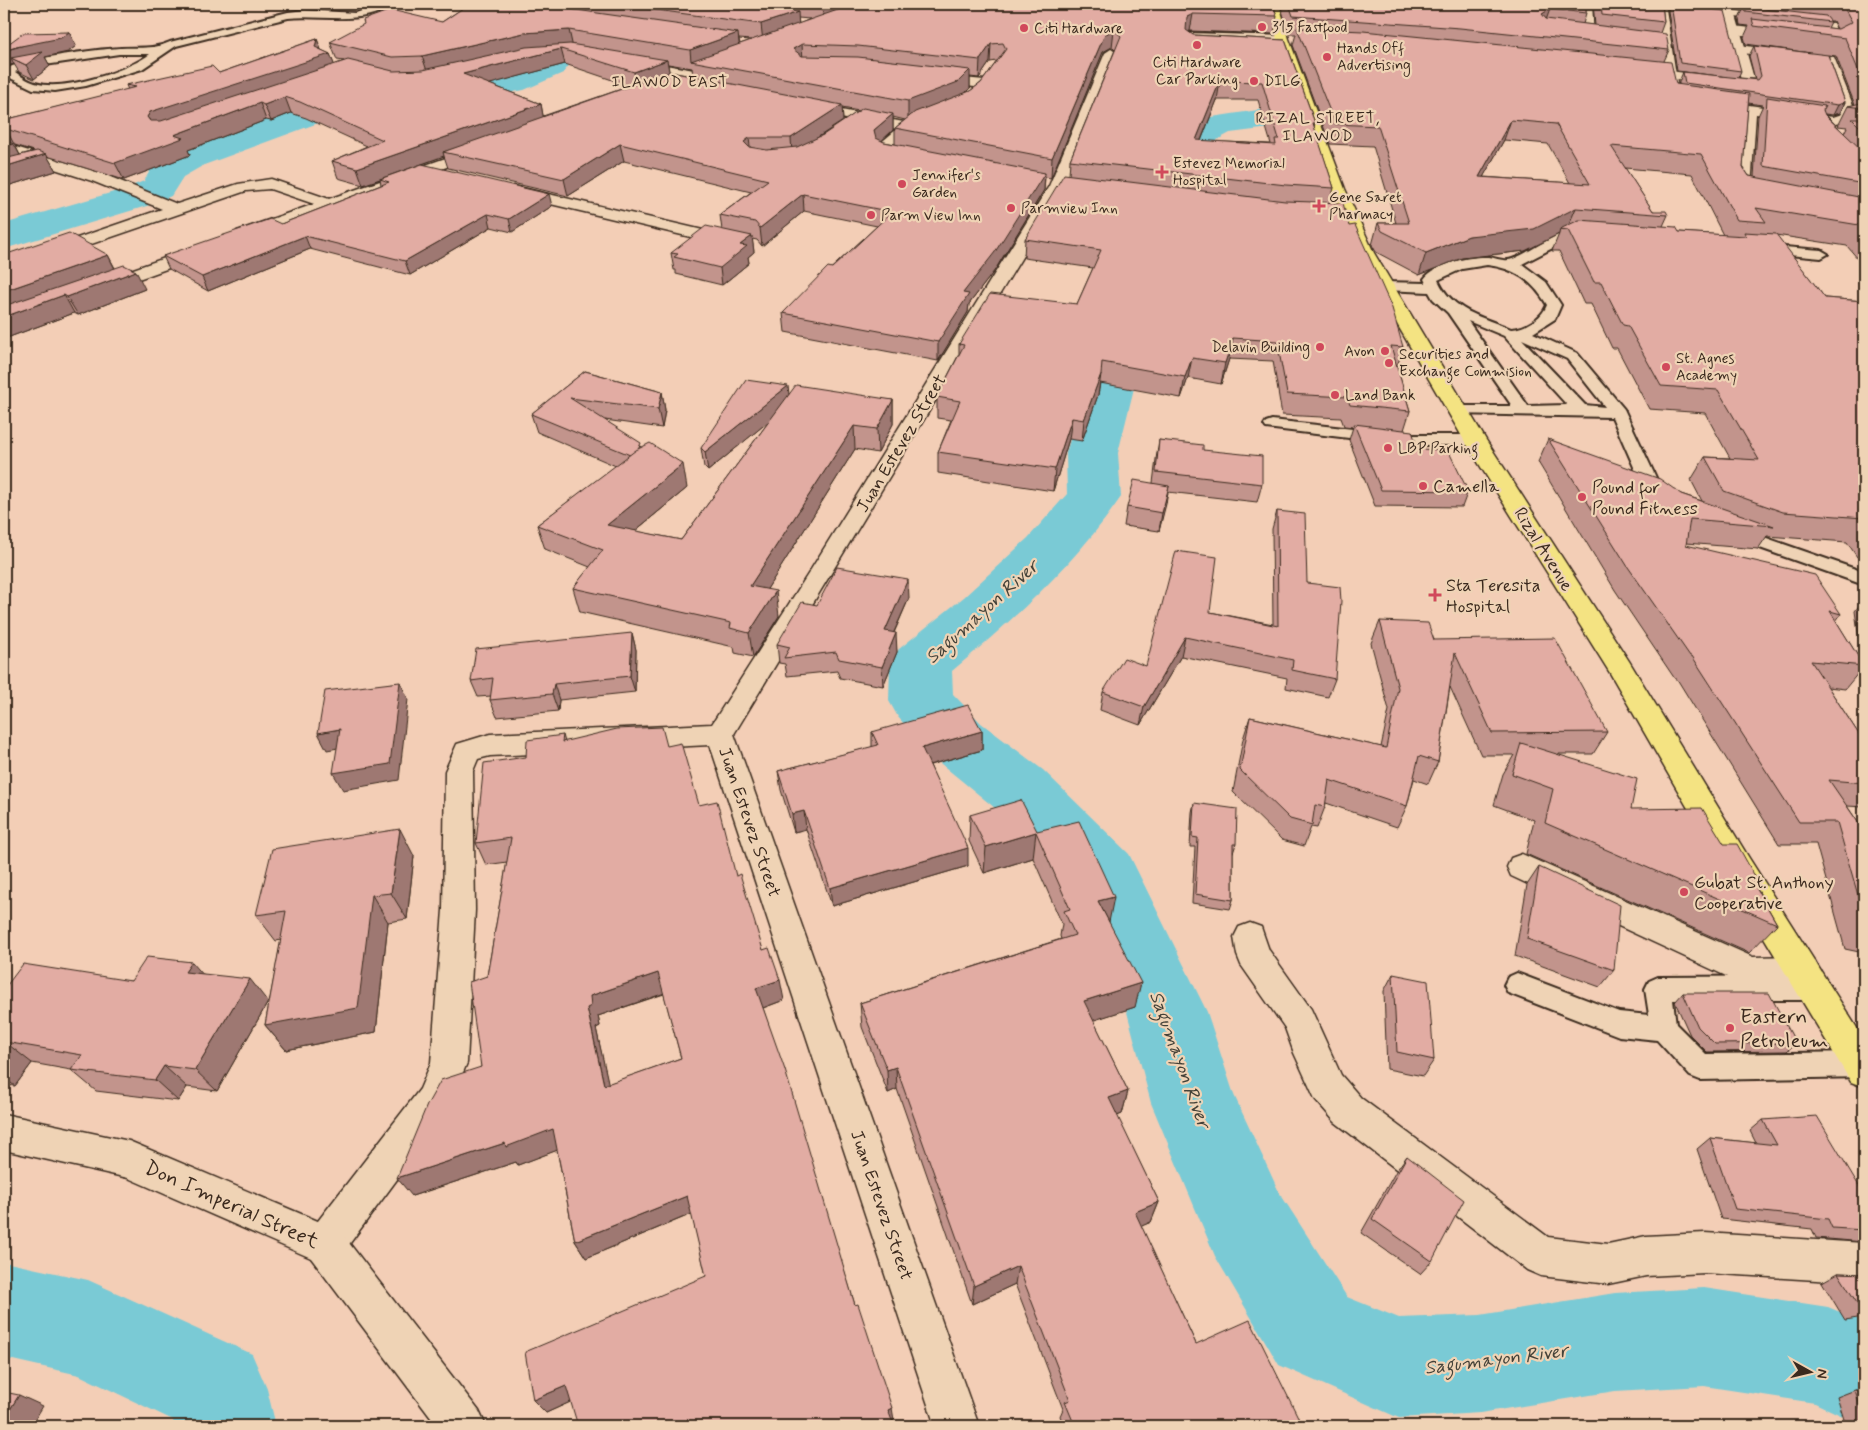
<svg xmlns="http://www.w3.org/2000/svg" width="1868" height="1430" viewBox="0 0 1868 1430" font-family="Mynerve,sans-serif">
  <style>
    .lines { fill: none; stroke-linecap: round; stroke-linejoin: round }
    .river { fill: #7acad5; fill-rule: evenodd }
    .service-casing { stroke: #3b2a1e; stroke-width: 4 }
    .minor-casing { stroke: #3b2a1e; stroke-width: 3 }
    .tertiary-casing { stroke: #3b2a1e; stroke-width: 3 }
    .primary-casing { stroke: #3b2a1e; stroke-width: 3 }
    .service { fill: #efd3b5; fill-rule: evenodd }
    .minor { fill: #efd3b5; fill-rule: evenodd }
    .tertiary { fill: #efd3b5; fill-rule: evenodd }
    .primary { fill: #f4e382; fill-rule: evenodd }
    .wall { fill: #c2948c; stroke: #3b2a1e; fill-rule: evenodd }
    .shaded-wall { fill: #9e7872; stroke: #3b2a1e }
    .building { fill: #e2aca3; stroke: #3b2a1e; fill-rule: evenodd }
    .poi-dot { fill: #d1495b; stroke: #efd3b5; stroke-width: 2 }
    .labels { text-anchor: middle; stroke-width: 4.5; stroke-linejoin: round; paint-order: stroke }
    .far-poi-label { font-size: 15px; fill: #3b2a1e; stroke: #efd3b5; text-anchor: start }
    .far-quarter-label { font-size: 16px; letter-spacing: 1px; fill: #3b2a1e; stroke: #efd3b5 }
    .street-label { font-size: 18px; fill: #3b2a1e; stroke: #efd3b5 }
    .poi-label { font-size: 18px; fill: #3b2a1e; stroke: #efd3b5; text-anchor: start }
    .water-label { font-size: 19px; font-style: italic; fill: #444239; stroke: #efd3b5 }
    .near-poi-label { font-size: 21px; fill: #3b2a1e; stroke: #efd3b5; text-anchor: start }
    .near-street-label { font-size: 21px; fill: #3b2a1e; stroke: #efd3b5 }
  </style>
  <rect width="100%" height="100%" fill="#f3ceb6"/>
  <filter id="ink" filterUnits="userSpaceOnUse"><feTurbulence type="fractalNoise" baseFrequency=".02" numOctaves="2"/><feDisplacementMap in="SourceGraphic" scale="10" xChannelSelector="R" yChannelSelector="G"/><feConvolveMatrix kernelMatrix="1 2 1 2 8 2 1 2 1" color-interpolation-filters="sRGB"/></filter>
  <g filter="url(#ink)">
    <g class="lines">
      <g class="river">
        <polygon points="593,4 621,4 607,25 584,46 563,73 524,90 468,101 359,108 204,165 183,177 171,196 150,205 4,249 4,224 124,189 144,181 155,162 178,149 353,89 399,84 468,82 502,76 541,59 564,34 587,13"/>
        <path d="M1350 96 1362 99 1367 106 1357 117 1230 133 1217 140 1218 151C1234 168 1262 173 1275 192L1269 200C1264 201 1259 203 1254 203 1229 199 1196 174 1182 154L1183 137 1200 120 1212 117 1304 103 1336 101Z"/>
        <path d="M1133 289 1148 293 1155 302 1136 326V380L1118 453 1121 497C1075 564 1014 619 952 671L953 694 981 723 1043 770 1129 854 1207 1012 1234 1095 1279 1192 1347 1297 1399 1318 1480 1315 1615 1293 1704 1288 1828 1307 1864 1322V1426L1815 1403 1704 1386 1615 1391 1480 1413 1399 1418 1279 1365 1215 1256 1151 1103 1127 1012 1075 894 995 808 935 759 898 717 889 701 890 664 899 649 964 597 1028 538 1067 494 1066 453 1088 380 1092 324 1118 293Z"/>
        <polygon points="4,1262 88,1280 252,1354 267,1389 276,1426 174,1426 173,1420 79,1375 4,1358"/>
      </g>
      <g class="service-casing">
        <g id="service">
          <path d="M379 4H392C365 27 320 14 288 18L176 46 142 69 86 86 55 91 33 89 6 76 4 71C15 59 101 49 121 48 140 47 152 50 170 42L288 12 305 10 355 13ZM119 54H150C127 71 64 92 35 83 28 81 21 76 15 72L25 68Z"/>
          <polygon points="1190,33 1283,36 1288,39 1283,42 1195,39 1195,46 1207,50 1202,53 1185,48 1185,36"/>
          <path d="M1568 231 1582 232 1589 236 1582 240 1570 239 1522 264 1546 282 1561 305 1555 319 1533 333 1577 353 1624 409 1666 499 1663 503H1651L1648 499 1612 417 1452 414 1450 411 1458 406H1512L1448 313 1433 299 1429 292 1384 290 1377 286 1384 282 1426 283 1424 279C1436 263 1470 256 1489 257 1495 258 1503 261 1508 260 1520 259 1552 235 1568 231ZM1487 265C1515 268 1533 281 1547 305 1542 318 1525 329 1511 329 1482 317 1452 311 1438 280L1462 269ZM1468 321 1504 336 1567 405 1528 406ZM1522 339 1567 359 1605 407 1585 405Z"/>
          <polygon points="1760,245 1821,250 1828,254 1821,258 1755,252 1753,249 1755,246"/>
          <polygon points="1272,420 1407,435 1475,435 1481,436 1483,440 1481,444 1475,445 1407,445 1266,428 1264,425 1266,422"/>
          <polygon points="1735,527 1864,572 1864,585 1729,537 1726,533 1729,529"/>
          <polygon points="1517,973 1619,1012 1649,1015 1645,989 1649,981 1658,977 1813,976 1822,980 1826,988 1822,996 1813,1000 1673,1000 1676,1024 1706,1054 1861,1052 1864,1053 1864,1077 1700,1080 1690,1076 1657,1040 1619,1036 1508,993 1504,985 1508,977"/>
        </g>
      </g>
      <g class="minor-casing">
        <g id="minor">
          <polygon points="1580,4 1592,4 1594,37 1592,40 1588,41 1582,37"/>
          <path d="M1656 4H1682L1833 23 1841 39 1828 45 1734 34 1728 30 1734 26 1828 37 1821 27 1666 9 1679 95 1833 117 1842 114 1824 63 1734 52 1733 49 1739 45 1834 57 1857 115C1843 135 1778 117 1756 114L1751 188 1766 192 1768 195 1760 200 1739 195 1735 188 1742 112 1668 101 1654 6Z"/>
          <polygon points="1111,49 1117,53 1065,186 734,734 979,1426 935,1426 710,745 490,756 478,759 473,771 475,910 467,1063 446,1113 339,1258 325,1264 311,1258 305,1244 311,1230 420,1089 431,1063 443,910 445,771 457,744 490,734 712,724 810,571 1049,186 1105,53"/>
          <polygon points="632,59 694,70 701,74 694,78 627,66 625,63 627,60"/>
          <polygon points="933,75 984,80 991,84 984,88 928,82 926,79 928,76"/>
          <polygon points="805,103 914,124 916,127 914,130 891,149 913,155 916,158 908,163 878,154 875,151 878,145 897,129 800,110 798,107"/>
          <polygon points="16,147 103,174 177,204 238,184 271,179 335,201 337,204 329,209 270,189 246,191 4,274 4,263 162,209 92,181 11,155 8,152"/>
          <polygon points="514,186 733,237 739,238 742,242 739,246 733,247 508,194 506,191"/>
          <path d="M1522 854 1753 957 1803 956 1815 961 1820 971 1815 981C1793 989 1761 990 1739 982L1511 876 1507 867 1511 858Z"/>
          <polygon points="1250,923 1261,927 1269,950 1311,1009 1341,1075 1361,1098 1548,1237 1608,1244 1646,1236 1705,1233 1864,1243 1864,1283 1705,1273 1646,1276 1608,1284 1541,1276 1527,1270 1335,1122 1315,1099 1294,1053 1285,1028 1241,965 1237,955 1234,937 1239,927"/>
        </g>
      </g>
      <g class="tertiary-casing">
        <g id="tertiary">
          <polygon points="1724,4 1736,4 1735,12 1756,85 1754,88 1633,74 1631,71 1633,68 1638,67 1741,80 1723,12"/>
          <polygon points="480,146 487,150 485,153 249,239 237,239 235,235 237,231"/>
          <polygon points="202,245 208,246 211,250 208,254 108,290 96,290 93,286 96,282"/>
          <polygon points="4,1114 129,1141 339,1230 479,1411 486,1426 437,1426 311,1258 128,1178 4,1150"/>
        </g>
      </g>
      <g class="primary-casing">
        <polygon id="primary" points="1267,4 1279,4 1289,39 1345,189 1374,253 1486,440 1629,661 1749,858 1864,1039 1864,1087 1851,1082 1727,876 1610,673 1464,440 1356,253 1329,189 1277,39"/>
      </g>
      <use href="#service" class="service"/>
      <use href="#minor" class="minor"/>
      <use href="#tertiary" class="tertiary"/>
      <use href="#primary" class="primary"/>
    </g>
    <g class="wall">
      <path d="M469 4H538L547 6V4H839V9L851 5 843 4H1273L1277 16 1274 34 1190 31 1188 32 1193 35 1285 40 1315 123 1314 128 1334 188 1330 203 1349 226 1403 347 1397 367 1410 411 1404 430 1418 449 1468 491 1462 507 1375 506 1349 440 1353 427 1344 426 1341 418 1282 415 1273 361 1229 359 1221 384 1188 378 1181 398 1100 383 1098 395 1082 441 1069 439 1053 491 938 473V452L951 420 937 418V397L959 354V344L1077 304 1093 268 1024 258 1025 239 1069 175 1070 160 1115 50 1112 47 1103 52 1051 178 1045 177 1044 190 995 270 969 304 968 312 938 361 785 332 783 313 877 226 804 211 762 246 757 240 752 239 754 252 748 257 749 263 722 285 676 274V270H674L671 253 722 230 720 215 751 192 624 161 568 196 448 168 444 156 422 164 552 206 512 232 491 227 410 275 310 249 208 291 169 269 163 256 281 224 381 185 380 179 363 185 338 178 332 161 367 146 306 118 291 113 271 121 266 120 188 150 190 155 124 180 47 156 56 171 4 187V120L128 90 126 85 219 73 317 39 321 50 330 54 334 65 344 61 337 60 330 42 442 22ZM798 18 810 19 799 24ZM739 39 751 40 740 44ZM997 61 981 83 970 91 966 92 970 88V77L979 78 990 62ZM565 64 630 86 543 116 541 104 489 84ZM668 64 692 68 693 76 669 72ZM1217 100H1258L1271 144 1201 141ZM842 108 859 111 823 135 817 138 843 121ZM893 117 905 120 895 128V144L884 142 881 141 893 130ZM15 145 34 151 20 155Z"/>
      <path d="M1280 4H1586V13L1583 24 1595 25 1593 4H1662L1664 22 1660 33 1669 50 1664 61 1676 84H1679V82L1683 72 1727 77 1677 71 1668 11 1671 4 1741 71 1738 78 1755 79 1749 56 1754 46 1810 53 1746 44 1744 37 1749 26 1740 25 1739 19 1743 10 1737 9 1736 4H1864V266L1847 246 1776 235 1825 298 1864 301V558L1857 557 1847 542 1767 536 1758 549 1686 543V545L1841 614 1836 621 1864 666 1845 689 1828 687 1862 739H1864V807L1847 806 1864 831V953L1845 949 1816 844H1779L1677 679H1675L1615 590 1538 462 1548 439 1681 494 1702 501 1691 480 1705 457 1730 458 1705 413 1649 409 1617 348H1612L1591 304H1584L1559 251H1552L1559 234 1525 251 1462 258 1419 275 1376 252 1372 245 1378 223H1396L1373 146 1330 144 1293 45 1296 34H1289ZM1830 21H1833L1837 29 1828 28 1831 22ZM1828 55 1836 56 1855 105 1848 106 1838 126 1847 127 1844 133 1825 114 1833 115 1840 113 1845 102ZM1748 103 1763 105 1758 116 1754 177 1749 176 1743 167ZM1504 140 1548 144 1570 183 1483 177ZM1625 168 1692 174 1723 235 1679 232 1663 226 1668 215 1653 211Z"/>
      <polygon points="1695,4 1723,4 1722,7"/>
      <polygon points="69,32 76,46 68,52 45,57 50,66 34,79 19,72 14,64 10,65 4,47"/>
      <polygon points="4,255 108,255 115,268 145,289 78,315 74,313 4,339"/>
      <polygon points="585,371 662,392 665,410 662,428 605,420 642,447 687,488 635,531 681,540 770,420 708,471 704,467 701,448 789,394 893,400 893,424 878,453 855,449 767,589 779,616 753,657 735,653 734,647 580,612 573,588 590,567 545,549 537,525 616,466 537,432 531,414"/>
      <polygon points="1159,440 1203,450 1262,484 1257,502 1168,492 1159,531 1124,526 1127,507 1153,483 1156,459"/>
      <polygon points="1277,511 1307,583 1335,679 1328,697 1286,688 1287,678 1181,656 1140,725 1100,710 1103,692 1146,666 1210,612 1273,624 1272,529"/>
      <polygon points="909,598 894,633 897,652 883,686 840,678 837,671 787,676 785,664 779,663 777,644 817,605"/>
      <polygon points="1864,599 1864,647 1860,646 1855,611"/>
      <polygon points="1380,621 1434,640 1607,732 1593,754 1558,754 1631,809 1724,844 1757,880 1754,883 1777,924 1749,953 1526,854 1534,820 1494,805 1503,774 1514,755 1481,755 1450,687 1438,762 1428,784 1414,779 1407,806 1397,827 1326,803 1325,807 1317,828 1311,827 1304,846 1282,840 1233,792 1243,739 1250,717 1381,747 1389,710 1371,643"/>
      <polygon points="632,633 636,650 635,692 559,700 558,711 497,717 490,700 491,696 478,697 471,681"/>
      <polygon points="982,731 982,750 930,765 968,866 832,906 806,829 794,832 781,790 778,771 872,747 872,732"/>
      <path d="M563 735 565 742 667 746 736 876 763 950 784 1000 763 1008 855 1305 894 1420 570 1402 546 1413 706 1276 692 1214 586 1258 575 1241 557 1150 518 1165 516 1162 412 1196 481 1067 487 976 507 862 486 865 476 843 526 757ZM664 994 681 1058 608 1084 596 1028 600 1026 598 1016Z"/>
      <polygon points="1194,803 1236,844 1233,853 1233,900 1230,909 1192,903 1195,847 1190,847 1192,812"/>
      <polygon points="970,815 1037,831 1109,922 1135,1007 1093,1020 1128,1091 1122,1114 1117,1116 1159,1202 1151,1222 1141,1226 1196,1344 1301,1423 1297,1426 1064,1426 1060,1416 1063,1409 1015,1284 972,1304 897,1089 888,1093 862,1027 860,1003 1061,939 1060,936 1062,924 1033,858 984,873 969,841"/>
      <polygon points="414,856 407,919 388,922 376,1032 286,1050 265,1025 281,940 276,941 256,915"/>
      <polygon points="1539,867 1614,970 1600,987 1515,956 1527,885"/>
      <polygon points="203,974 268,1002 217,1091 187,1087 178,1101 96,1091 71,1070 32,1063 15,1086 4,1085 4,989 131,981"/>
      <polygon points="1393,974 1434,1060 1423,1076 1387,1069 1384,991"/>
      <polygon points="1683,993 1796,1043 1787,1051 1707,1052 1690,1035 1675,1002"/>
      <polygon points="1763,1120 1862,1191 1864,1191 1864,1242 1816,1238 1812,1229 1721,1219 1697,1149 1710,1138 1756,1143 1750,1131"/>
      <polygon points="1407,1156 1432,1261 1420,1274 1361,1233 1396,1171"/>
      <polygon points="1838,1273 1864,1274 1864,1317 1845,1320 1822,1282"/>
      <polygon points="1855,1390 1864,1391 1864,1426 1846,1426 1837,1397"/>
    </g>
    <g class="shaded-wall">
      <polygon points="822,4 839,4 839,15 823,21"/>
      <polygon points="1550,9 1544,26 1542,14"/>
      <polygon points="798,12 799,29 763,42 761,24"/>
      <polygon points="1193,14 1190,31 1184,34 1187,17"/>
      <polygon points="569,30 573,48 529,51 428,74 422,56 524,33"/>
      <polygon points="1114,30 1112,47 1103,52 1051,178 1052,158 1105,34"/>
      <polygon points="69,32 76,46 68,52 45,57 50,66 34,79 26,65 11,58 14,64 10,65 4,71 4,51"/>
      <polygon points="738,33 740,51 691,61 690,50"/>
      <polygon points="317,39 323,55 330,54 336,69 157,128 147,117 150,112 315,47"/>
      <polygon points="802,44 803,62 793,49"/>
      <polygon points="991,44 990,62 979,78 980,60"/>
      <polygon points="561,49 565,64 468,90 463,74"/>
      <polygon points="667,60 670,76 637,88 634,72"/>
      <polygon points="970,70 970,88 958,100 908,120 908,101"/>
      <polygon points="1220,81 1217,100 1193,160 1196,140"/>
      <polygon points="285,97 291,113 271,121 264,105"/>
      <polygon points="1845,102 1840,113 1833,115 1838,105"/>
      <polygon points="260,103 266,120 188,150 190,155 124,180 115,163 174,135"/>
      <polygon points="541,104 544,121 443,152 444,156 363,185 357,168"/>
      <polygon points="842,105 843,121 792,154 791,138"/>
      <polygon points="893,114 893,130 875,147 874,130"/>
      <polygon points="1511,120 1504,140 1472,197 1479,177"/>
      <polygon points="6,129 23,161 4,166 4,130"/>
      <polygon points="749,138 751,154 744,142"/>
      <polygon points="620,144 624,161 568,196 564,179"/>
      <polygon points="46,154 56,171 4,187 4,167"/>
      <polygon points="1045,173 1044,190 995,270 969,304 968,312 938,361 938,342 963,293"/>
      <polygon points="549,194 552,206 512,232 509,219"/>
      <polygon points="803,194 804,211 762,246 760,228"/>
      <polygon points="1576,208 1567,229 1560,229 1559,234 1525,251 1462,258 1419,275 1426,253 1469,236"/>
      <polygon points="488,214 491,227 410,275 405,261"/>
      <polygon points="305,236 310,249 208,291 202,277"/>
      <polygon points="752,236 754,252 748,257 749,263 722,285 720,268 740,245"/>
      <polygon points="108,255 117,273 4,313 4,291"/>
      <polygon points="136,271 145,289 78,315 67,297"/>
      <polygon points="64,295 74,313 4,339 4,317"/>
      <polygon points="1233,338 1229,359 1221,384 1225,363"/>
      <polygon points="1192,358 1188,378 1181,398 1185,377"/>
      <polygon points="1101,374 1098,395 1082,441 1084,420"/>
      <polygon points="788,386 790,404 708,471 705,452"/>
      <polygon points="662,392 665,410 662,428 658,409"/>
      <polygon points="893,400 893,424 878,453 877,429"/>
      <polygon points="1072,418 1069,439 1053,491 1055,469"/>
      <polygon points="854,426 855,449 754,610 750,586"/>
      <polygon points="683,464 687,488 613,549 607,525"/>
      <polygon points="1169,486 1166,504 1159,531 1162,513"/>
      <polygon points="908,579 909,598 886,650 885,631"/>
      <polygon points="776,591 779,616 753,657 749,633"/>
      <polygon points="632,633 636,650 635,692 630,676"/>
      <polygon points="896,633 897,652 883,686 882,667"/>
      <polygon points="1185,637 1181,656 1140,725 1144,707"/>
      <polygon points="400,682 408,699 399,780 343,790 333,773"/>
      <polygon points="554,684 559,700 558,711 552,694"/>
      <polygon points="340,729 349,746 327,750 318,733"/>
      <polygon points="982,731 982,750 922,767 922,748"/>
      <polygon points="804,811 806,829 794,832 792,814"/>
      <polygon points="400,829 414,856 407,919 391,893"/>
      <polygon points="1036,832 1033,858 984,873 986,847"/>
      <polygon points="968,848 968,866 832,906 830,888"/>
      <polygon points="372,895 388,922 376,1032 286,1050 265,1025"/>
      <polygon points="1114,897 1109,922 1098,901"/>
      <polygon points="192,962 212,985 185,972"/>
      <polygon points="658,973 665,993 598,1016 600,1026 596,1028 613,1104 604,1085 587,1008 590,996"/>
      <polygon points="250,979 268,1002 217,1091 195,1070"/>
      <polygon points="780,980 784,1000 760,1009 756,988"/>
      <polygon points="1141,983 1135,1007 1079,1025 1084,1001"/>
      <polygon points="5,1042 32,1063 15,1086 4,1078 4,1044"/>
      <polygon points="164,1066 187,1087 178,1101 155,1080"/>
      <polygon points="896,1067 897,1089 888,1093 887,1070"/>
      <polygon points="1128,1091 1122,1114 1104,1121 1109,1098"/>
      <polygon points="553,1129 563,1148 518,1165 516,1162 412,1196 397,1178 505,1143"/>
      <polygon points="687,1196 694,1213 586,1258 575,1241"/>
      <polygon points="1159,1202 1151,1222 1128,1232 1135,1212"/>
      <polygon points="1018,1266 1015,1284 972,1304 974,1286"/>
      <polygon points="566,1386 577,1399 546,1413 533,1400"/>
      <polygon points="19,1395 43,1406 31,1426 4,1426 4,1419"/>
      <polygon points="892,1408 894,1420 890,1422 888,1410"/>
    </g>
    <g class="building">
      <polygon points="469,4 534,4 738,33 690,50 569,30 524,33 422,56 392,57 330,42 364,24 363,20 391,10 442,22"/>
      <polygon points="611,4 737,4 798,12 761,24"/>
      <path d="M855 4H1273L1277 16 1193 14 1187 17 1186 30 1193 35 1285 40 1315 123H1313L1334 188 1286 185 1070 160 1121 36 1114 30 1105 34 1052 158 895 128 915 112 970 91 981 83 1006 49 1003 43 991 44 980 60 858 46 802 44 793 49 802 56 858 57 970 70 958 82 908 101 691 61ZM1220 81 1262 82 1279 139H1275L1276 145 1196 140Z"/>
      <polygon points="1289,4 1586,4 1586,13 1550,9 1542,14 1546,19 1666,34 1669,50 1460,28 1293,16"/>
      <polygon points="1601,4 1662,4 1664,22 1602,15"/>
      <polygon points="1671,4 1725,11 1741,71 1680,63"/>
      <polygon points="1841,4 1864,4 1864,84 1845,38 1754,26 1752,19 1838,29 1852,22 1842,4"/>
      <polygon points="1745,7 1826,16 1831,22 1746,12"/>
      <path d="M1297 28 1363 31 1671 62 1676 84 1749 94 1743 167 1749 176 1864 198V230L1859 225 1756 208 1766 222 1737 220 1701 154 1611 146 1653 211H1666L1668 215 1576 208 1534 229 1469 236 1426 253 1382 231 1378 223H1409L1378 126 1335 124ZM1511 120 1556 124 1590 184 1479 177Z"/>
      <polygon points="69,32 61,38 16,47 4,51 4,47 23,33"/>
      <polygon points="317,39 315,47 330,54 150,112 147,117 150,121 161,121 348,60 393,71 423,70 526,47 570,44 667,60 634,72 561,49 463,74 541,104 357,168 332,161 383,140 300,102 285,97 264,105 260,103 174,135 183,138 115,163 6,129 4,130 4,120 136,87 126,85 212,66 219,73"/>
      <polygon points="1754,46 1828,55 1845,102 1838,105 1685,83 1683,72 1758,80 1761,76"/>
      <polygon points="43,52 26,65 11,58"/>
      <polygon points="670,72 842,105 791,138 749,138 744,142 749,147 767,150 797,147 823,135 863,108 893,114 874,130 876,138 884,142 1045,173 995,252 963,293 969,294 938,342 783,313 828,267 832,268 892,212 803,194 760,228 755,222 720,215 768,180 620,144 564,179 443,152"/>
      <polygon points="1767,97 1825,106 1823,110 1825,115 1864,152 1864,184 1763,166"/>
      <polygon points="1864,100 1864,108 1848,106 1861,103"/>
      <polygon points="1852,119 1864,119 1864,131"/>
      <polygon points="4,139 13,144 4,146"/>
      <polygon points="37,151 46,154 4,167 4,159"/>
      <polygon points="422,164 549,194 509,219 488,214 405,261 305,236 202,277 163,256 270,219 281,224 389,182 380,179"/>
      <polygon points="1064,174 1285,201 1343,203 1349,226 1355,225 1392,308 1403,347 1391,346 1410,411 1350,405 1347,397 1287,394 1277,341 1233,338 1225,363 1192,358 1185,377 1102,362 1101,374 1084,420 1072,418 1055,469 938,452 960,401 937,397 964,345 959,344 990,294 1077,304 1101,250 1025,239"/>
      <polygon points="1579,220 1676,227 1679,232 1746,236 1744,232 1776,234 1825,298 1864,301 1864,518 1783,512 1724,491 1705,457 1759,460 1718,390 1661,386 1628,326 1623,325 1601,282 1594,282 1568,230 1560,229"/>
      <polygon points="706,226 752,236 740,245 747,246 720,268 674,257 678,254 671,253"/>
      <polygon points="69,233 108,255 4,291 4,255"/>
      <polygon points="124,265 136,271 67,297 64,295 4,317 4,306"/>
      <polygon points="585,371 662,392 658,409 570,398 641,443 638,450 630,455 531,414"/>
      <polygon points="746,380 788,386 705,452 701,448"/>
      <polygon points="796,385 893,400 877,429 854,426 750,586 776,591 749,633 730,628 731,623 573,588 603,550 537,525 636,450 650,443 683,464 607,525 681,540"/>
      <polygon points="1354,424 1412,431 1418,449 1448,450 1468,491 1381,490"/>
      <polygon points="1548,439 1660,479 1681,494 1774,526 1690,519 1686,545 1815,575 1841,614 1830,611 1864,666 1811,661 1862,739 1864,739 1864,783 1829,780 1864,831 1864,916 1837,822 1799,822 1692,656 1690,656 1628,567"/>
      <polygon points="1159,440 1203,445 1203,450 1262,456 1262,484 1156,472"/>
      <polygon points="1134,480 1169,486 1162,513 1127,507"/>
      <polygon points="1277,511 1305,514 1307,583 1340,587 1341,601 1335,679 1292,670 1293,660 1185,637 1144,707 1103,692 1124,658 1146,666 1176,551 1217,557 1210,612 1278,626"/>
      <polygon points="837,567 908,579 885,631 896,633 882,667 839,659 836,652 784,658 790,647 777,644 802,602 817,605"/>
      <polygon points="1380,621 1428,623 1434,640 1555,638 1607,732 1492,733 1455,653 1438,762 1419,756 1407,806 1329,780 1325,807 1315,805 1312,825 1290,819 1240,770 1250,717 1386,748 1398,688"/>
      <polygon points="632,633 630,676 554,684 552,694 490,700 493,678 471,681 476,649"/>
      <polygon points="400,682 390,764 333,773 340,729 318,733 325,691"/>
      <polygon points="968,705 982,731 922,748 968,848 830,888 804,811 792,814 778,771 878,745 872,732"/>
      <path d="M662 727 667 746 681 743 699 805 717 801 736 876 740 874 763 950 769 948 780 980 756 988 785 1070 855 1305 858 1304 892 1408 888 1410 894 1426H578L566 1386 533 1400 525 1352 706 1276 687 1196 575 1241 553 1129 506 1147 505 1143 397 1178 427 1105 441 1080 481 1067 469 982 487 976 511 838 476 843 484 763 526 757 527 740 563 735 562 742 617 729ZM658 973 681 1058 604 1085 587 1008 591 1006 590 996Z"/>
      <polygon points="1521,743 1637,779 1631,809 1702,808 1724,844 1737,844 1757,880 1751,879 1777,924 1545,823 1553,789 1512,774"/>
      <polygon points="1021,800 1037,831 1079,821 1114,897 1098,901 1141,983 1084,1001 1128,1091 1109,1098 1159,1202 1135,1212 1196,1344 1250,1320 1301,1423 1294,1426 1075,1426 1065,1402 1070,1400 1018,1266 974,1286 896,1067 887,1070 860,1003 1075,935 1064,911 1070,909 1036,832 986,847 970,815"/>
      <polygon points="1194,803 1237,809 1236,844 1233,844 1233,900 1195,894 1198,838 1192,837"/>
      <polygon points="400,829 391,893 372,895 358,1008 265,1025 286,911 256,915 272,849"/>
      <polygon points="1539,867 1620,905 1614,970 1527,939"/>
      <polygon points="147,957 192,962 185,972 250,979 195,1070 164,1066 155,1080 71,1070 82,1055 5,1042 4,1044 4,989 23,964 131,981"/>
      <polygon points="1393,974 1428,981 1434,1060 1397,1052"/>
      <polygon points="1683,993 1769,993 1796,1043 1715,1044 1698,1027"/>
      <polygon points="1817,1116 1862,1191 1864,1191 1864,1230 1832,1228 1828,1219 1735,1209 1710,1138 1777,1145 1763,1120"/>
      <polygon points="1407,1156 1464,1200 1432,1261 1372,1219"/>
      <polygon points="1838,1273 1864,1274 1864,1311 1862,1311"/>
      <polygon points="1855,1390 1864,1391 1864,1419"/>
      <polygon points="4,1392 19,1395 4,1419"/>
    </g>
  </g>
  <g class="poi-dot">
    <circle cx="1262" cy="27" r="5"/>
    <circle cx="1024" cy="28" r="5"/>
    <circle cx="1197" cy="45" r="5"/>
    <circle cx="1327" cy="57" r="5"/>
    <circle cx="1254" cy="81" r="5"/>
    <path d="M1159.5 164.5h5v5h5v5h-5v5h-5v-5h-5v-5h5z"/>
    <circle cx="902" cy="184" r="5"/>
    <path d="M1316.5 198.5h5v5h5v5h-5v5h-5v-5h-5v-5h5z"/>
    <circle cx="1011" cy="208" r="5"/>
    <circle cx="871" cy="215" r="5"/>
    <circle cx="1320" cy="347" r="5"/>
    <circle cx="1385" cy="351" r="5"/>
    <circle cx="1389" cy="363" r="5"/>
    <circle cx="1666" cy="367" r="5"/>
    <circle cx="1335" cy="395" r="5"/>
    <circle cx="1388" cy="448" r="5"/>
    <circle cx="1423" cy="486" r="5"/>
    <circle cx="1582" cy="497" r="5"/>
    <path d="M1432.5 587.5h5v5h5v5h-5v5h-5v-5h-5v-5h5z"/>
    <circle cx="1684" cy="892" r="5"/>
    <circle cx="1730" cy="1028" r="5"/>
  </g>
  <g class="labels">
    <g class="far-poi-label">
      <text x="1272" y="32">315 Fastfood</text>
      <text x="1034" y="33">Citi Hardware</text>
      <text x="1337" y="53">Hands Off<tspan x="1337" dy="17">Advertising</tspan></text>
      <text x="1197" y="67" text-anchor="middle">Citi Hardware<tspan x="1197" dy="17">Car Parking</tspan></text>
      <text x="1264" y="86">DILG</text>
      <text x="1173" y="168">Estevez Memorial<tspan x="1173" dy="17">Hospital</tspan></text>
      <text x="912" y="180">Jennifer's<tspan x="912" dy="17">Garden</tspan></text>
      <text x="1329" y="202">Gene Saret<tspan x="1329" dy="17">Pharmacy</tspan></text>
      <text x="1021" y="213">Parmview Inn</text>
      <text x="881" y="220">Parm View Inn</text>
      <text x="1310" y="352" text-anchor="end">Delavin Building</text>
      <text x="1375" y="356" text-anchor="end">Avon</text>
      <text x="1399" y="359">Securities and<tspan x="1399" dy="17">Exchange Commision</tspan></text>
      <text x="1676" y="363">St. Agnes<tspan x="1676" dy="17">Academy</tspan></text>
      <text x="1345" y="400">Land Bank</text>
      <text x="1398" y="453">LBP Parking</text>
    </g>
    <g class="far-quarter-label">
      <text x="670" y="87">ILAWOD EAST</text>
      <text x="1318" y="123">RIZAL STREET,<tspan x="1318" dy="18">ILAWOD</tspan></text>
    </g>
    <g class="street-label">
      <text transform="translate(901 443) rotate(-59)" y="6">Juan Estevez Street</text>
      <text transform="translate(1544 549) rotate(58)" y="6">Rizal Avenue</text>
      <text transform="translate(750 822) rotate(71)" y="6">Juan Estevez Street</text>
      <text transform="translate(882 1205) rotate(71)" y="6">Juan Estevez Street</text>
    </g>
    <g class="poi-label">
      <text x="1433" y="492">Camella</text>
      <text x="1592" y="493">Pound for<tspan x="1592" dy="21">Pound Fitness</tspan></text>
      <text x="1446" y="591">Sta Teresita<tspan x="1446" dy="21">Hospital</tspan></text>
      <text x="1694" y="888">Gubat St. Anthony<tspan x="1694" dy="21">Cooperative</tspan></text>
    </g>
    <g class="water-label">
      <text transform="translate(981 611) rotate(-42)" y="7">Sagumayon River</text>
      <text transform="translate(1181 1059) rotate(70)" y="7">Sagumayon River</text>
      <text transform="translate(1496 1358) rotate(-7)" y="7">Sagumayon River</text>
    </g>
    <g class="near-poi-label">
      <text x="1740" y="1023">Eastern<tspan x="1740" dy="24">Petroleum</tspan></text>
    </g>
    <g class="near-street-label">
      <text transform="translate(232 1204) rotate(24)" y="7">Don Imperial Street</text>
    </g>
  </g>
  <rect width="1868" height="1430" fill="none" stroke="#efd3b5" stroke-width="20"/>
  <rect x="10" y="10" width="1848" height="1410" fill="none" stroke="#3b2a1e" stroke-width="2" filter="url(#ink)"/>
  <g transform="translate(1810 1372) rotate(98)" stroke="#efd3b5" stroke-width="4" paint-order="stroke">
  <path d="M0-4L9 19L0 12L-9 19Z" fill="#3b2a1e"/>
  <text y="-8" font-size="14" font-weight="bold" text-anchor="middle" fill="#3b2a1e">N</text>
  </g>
</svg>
